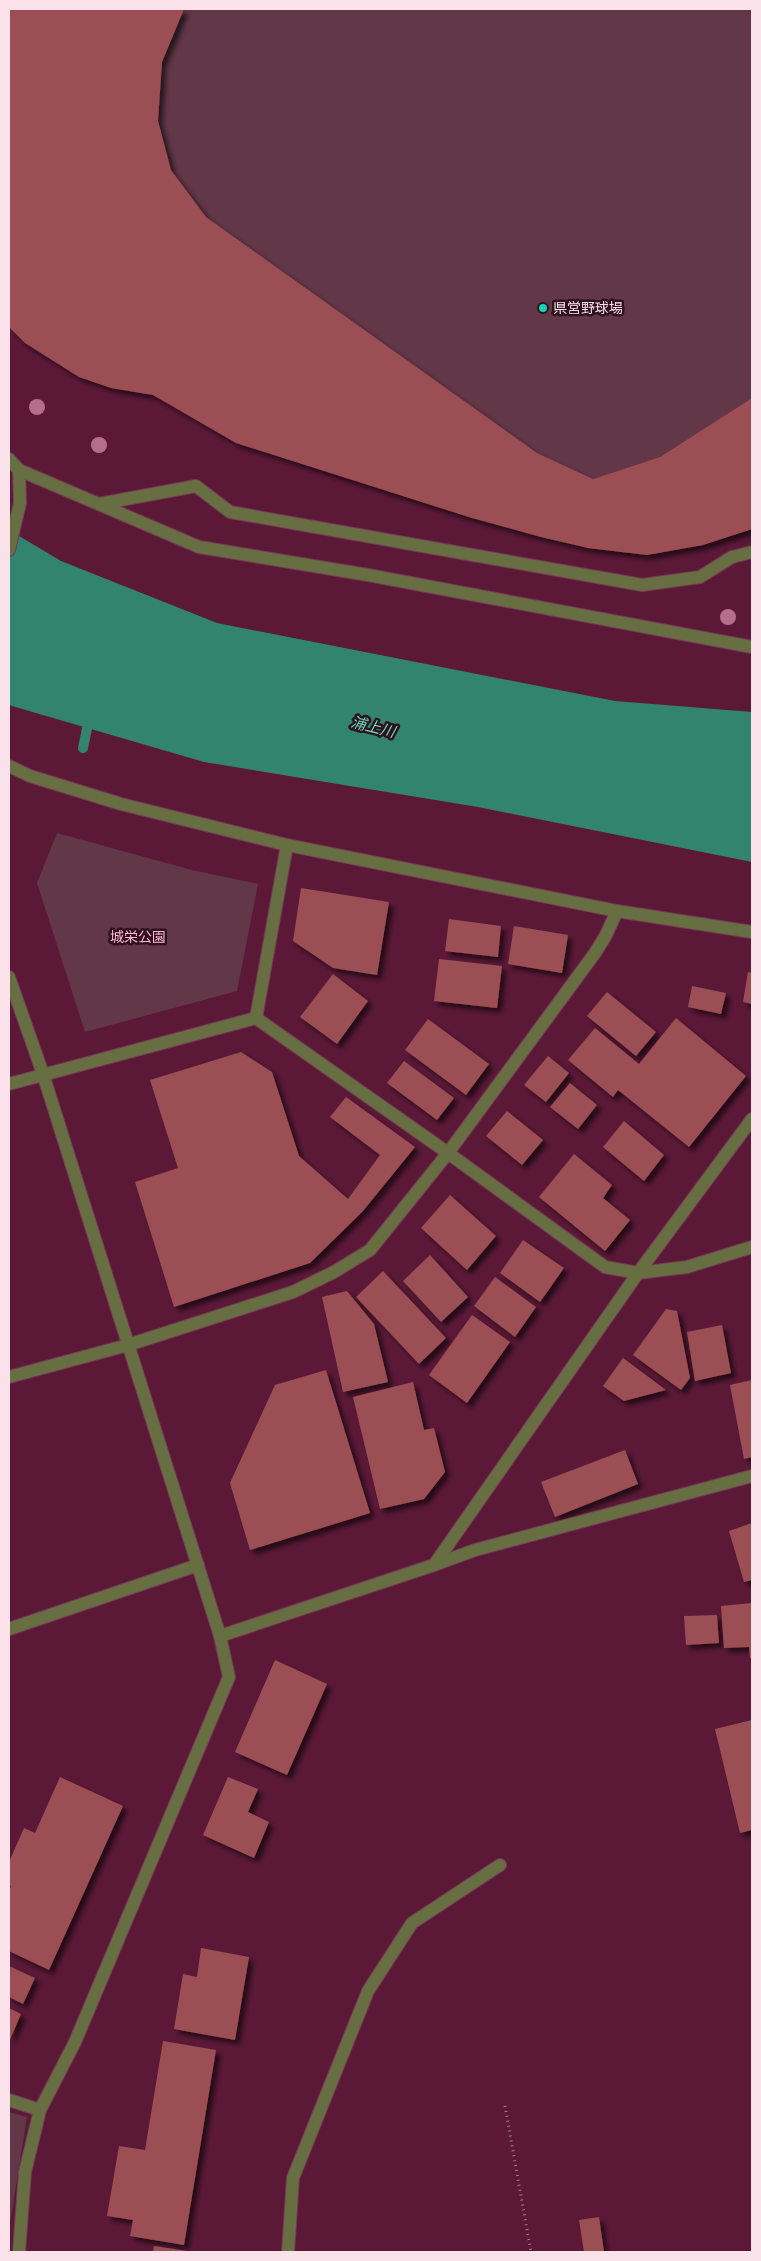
<svg xmlns="http://www.w3.org/2000/svg" width="761" height="2261" viewBox="0 0 761 2261" font-family="'Public Sans','Noto Sans JP',sans-serif">
  <style>
    .green { fill: #623748 }
    .water { fill: #338371 }
    .lines { fill: none; stroke-linecap: round; stroke-linejoin: round }
    .stream { stroke: #338371; stroke-width: 10 }
    .building { fill: #9b4f55; filter: url(#shadow) }
    .minor-casing { stroke: #753954; stroke-width: 14 }
    .path { stroke: #a97a8e; stroke-width: 3; stroke-dasharray: 1 4; stroke-linecap: butt }
    .minor { stroke: #676e42; stroke-width: 12 }
    .tree { fill: #b56f8b }
    .poi-dot { fill: #10d5b4; stroke: #2f121d; stroke-width: 2 }
    .labels { text-anchor: middle; stroke-width: 5; stroke-linejoin: round; paint-order: stroke }
    .poi-label { font-size: 14px; fill: #fbe1ea; stroke: #2f121d; text-anchor: start }
    .park-label { font-size: 14px; fill: #ffb6d0; stroke: #2f121d }
    .water-label { font-size: 15px; font-style: italic; fill: #66dbc0; stroke: #2f121d }
  </style>
  <defs>
    <filter id="shadow"><feDropShadow dx="4.5" dy="4.5" stdDeviation="2.5" flood-color="#0009"/></filter>
  </defs>
  <rect width="100%" height="100%" fill="#5b1937"/>
  <g class="green">
    <polygon points="184,9 752,9 752,398 660,457 593,479 537,453 206,217 171,170 158,121 162,62"/>
    <polygon points="57,833 192,870 258,884 237,991 85,1032 37,883"/>
    <polygon points="9,2112 27,2117 9,2229"/>
  </g>
  <polygon class="water" points="9,530 61,561 217,623 615,701 752,712 752,862 478,807 204,762 12,706 9,704"/>
  <g class="lines">
    <polyline class="stream" points="83,748 90,714"/>
  </g>
  <g class="building">
    <polygon points="9,9 184,9 162,62 158,121 171,170 206,217 537,453 593,479 660,457 752,398 752,529 703,545 647,555 588,548 541,537 472,518 236,443 153,395 111,388 79,377 25,343 9,327"/>
    <polygon points="301,888 389,902 377,975 333,968 293,941"/>
    <polygon points="449,919 501,926 498,957 445,951"/>
    <polygon points="514,926 568,935 562,973 508,964"/>
    <polygon points="439,959 502,966 497,1008 434,1001"/>
    <polygon points="748,972 752,973 752,1004 743,1002"/>
    <polygon points="333,974 368,1001 337,1044 300,1017"/>
    <polygon points="692,986 726,993 721,1014 688,1007"/>
    <polygon points="607,992 656,1032 636,1056 587,1016"/>
    <polygon points="676,1018 746,1076 689,1147 618,1090 613,1097 568,1060 595,1028 639,1064"/>
    <polygon points="428,1019 489,1064 466,1095 405,1050"/>
    <polygon points="241,1052 272,1072 299,1156 348,1199 380,1155 330,1117 346,1097 415,1147 363,1211 310,1263 174,1307 135,1182 178,1168 150,1080"/>
    <polygon points="548,1056 569,1073 546,1102 524,1085"/>
    <polygon points="404,1061 454,1098 437,1120 387,1083"/>
    <polygon points="570,1083 597,1105 578,1129 550,1107"/>
    <polygon points="507,1111 543,1140 522,1165 486,1136"/>
    <polygon points="624,1121 664,1155 644,1181 603,1147"/>
    <polygon points="574,1154 612,1185 603,1198 630,1220 605,1251 539,1197"/>
    <polygon points="450,1195 496,1236 467,1270 421,1228"/>
    <polygon points="523,1240 564,1268 540,1302 500,1273"/>
    <polygon points="430,1255 468,1297 441,1322 403,1281"/>
    <polygon points="383,1271 446,1338 419,1364 356,1297"/>
    <polygon points="495,1277 536,1307 515,1337 474,1306"/>
    <polygon points="347,1291 374,1324 388,1382 343,1392 322,1297"/>
    <polygon points="666,1309 677,1311 690,1378 681,1390 633,1355"/>
    <polygon points="472,1315 510,1342 467,1403 429,1375"/>
    <polygon points="722,1325 731,1373 695,1381 687,1332"/>
    <polygon points="623,1358 666,1390 624,1401 603,1386"/>
    <polygon points="326,1370 370,1513 250,1550 230,1483 275,1385"/>
    <polygon points="752,1380 752,1457 744,1459 730,1385"/>
    <polygon points="413,1382 424,1430 434,1428 445,1472 424,1499 380,1509 353,1397"/>
    <polygon points="625,1450 638,1484 555,1517 541,1482"/>
    <polygon points="752,1523 752,1580 744,1582 729,1531"/>
    <polygon points="752,1603 752,1658 750,1658 749,1647 724,1648 721,1606"/>
    <polygon points="717,1615 719,1643 686,1645 684,1616"/>
    <polygon points="275,1660 327,1684 287,1775 235,1752"/>
    <polygon points="752,1720 752,1830 740,1833 715,1729"/>
    <polygon points="60,1777 123,1806 49,1970 9,1951 9,1891 11,1886 9,1885 9,1862 24,1828 35,1833"/>
    <polygon points="228,1777 258,1789 248,1812 269,1822 254,1858 203,1835"/>
    <polygon points="201,1948 249,1957 235,2040 174,2029 183,1974 197,1977"/>
    <polygon points="9,1966 35,1978 23,2004 9,1997"/>
    <polygon points="9,2008 21,2014 9,2042"/>
    <polygon points="163,2041 216,2050 184,2245 130,2236 133,2220 107,2216 119,2146 145,2150"/>
    <polygon points="599,2217 604,2252 584,2252 579,2220"/>
    <polygon points="154,2246 187,2251 187,2252 153,2252"/>
  </g>
  <g class="lines">
    <g class="minor-casing">
      <g id="minor">
        <polyline points="9,459 19,470 199,547 368,575 752,647"/>
        <polyline points="99,504 196,486 230,512 642,585 700,577 732,557 752,552"/>
        <polyline points="9,550 20,503 19,470"/>
        <polyline points="9,766 30,776 121,804 287,845 617,911 752,932"/>
        <polyline points="9,977 43,1074 220,1636 229,1677 75,2042 40,2110 25,2172 19,2252"/>
        <polyline points="256,1018 287,845"/>
        <polyline points="9,1084 256,1018 448,1153 605,1267 638,1273 687,1267 752,1247"/>
        <polyline points="9,1377 128,1345 293,1292 334,1272 370,1250 448,1153 595,953 606,935 617,911"/>
        <polyline points="434,1565 475,1550 752,1476"/>
        <polyline points="9,1629 198,1565"/>
        <polyline points="220,1636 434,1565 638,1273 752,1119"/>
        <polyline points="9,2100 40,2110"/>
        <polyline points="288,2252 293,2178 368,1991 412,1923 500,1865"/>
      </g>
    </g>
    <polyline class="path" points="505,2106 531,2252"/>
    <use href="#minor" class="minor"/>
  </g>
  <g class="tree">
    <circle cx="37" cy="407" r="8"/>
    <circle cx="99" cy="445" r="8"/>
    <circle cx="728" cy="617" r="8"/>
  </g>
  <circle class="poi-dot" cx="543" cy="308" r="5"/>
  <g class="labels">
    <g class="poi-label">
      <text x="553" y="313">県営野球場</text>
    </g>
    <g class="park-label">
      <text x="138" y="942">城栄公園</text>
    </g>
    <g class="water-label">
      <text transform="translate(373 727) rotate(14)" y="5">浦上川</text>
    </g>
  </g>
  <rect width="761" height="2261" fill="none" stroke="#fbe1ea" stroke-width="20"/>
</svg>
